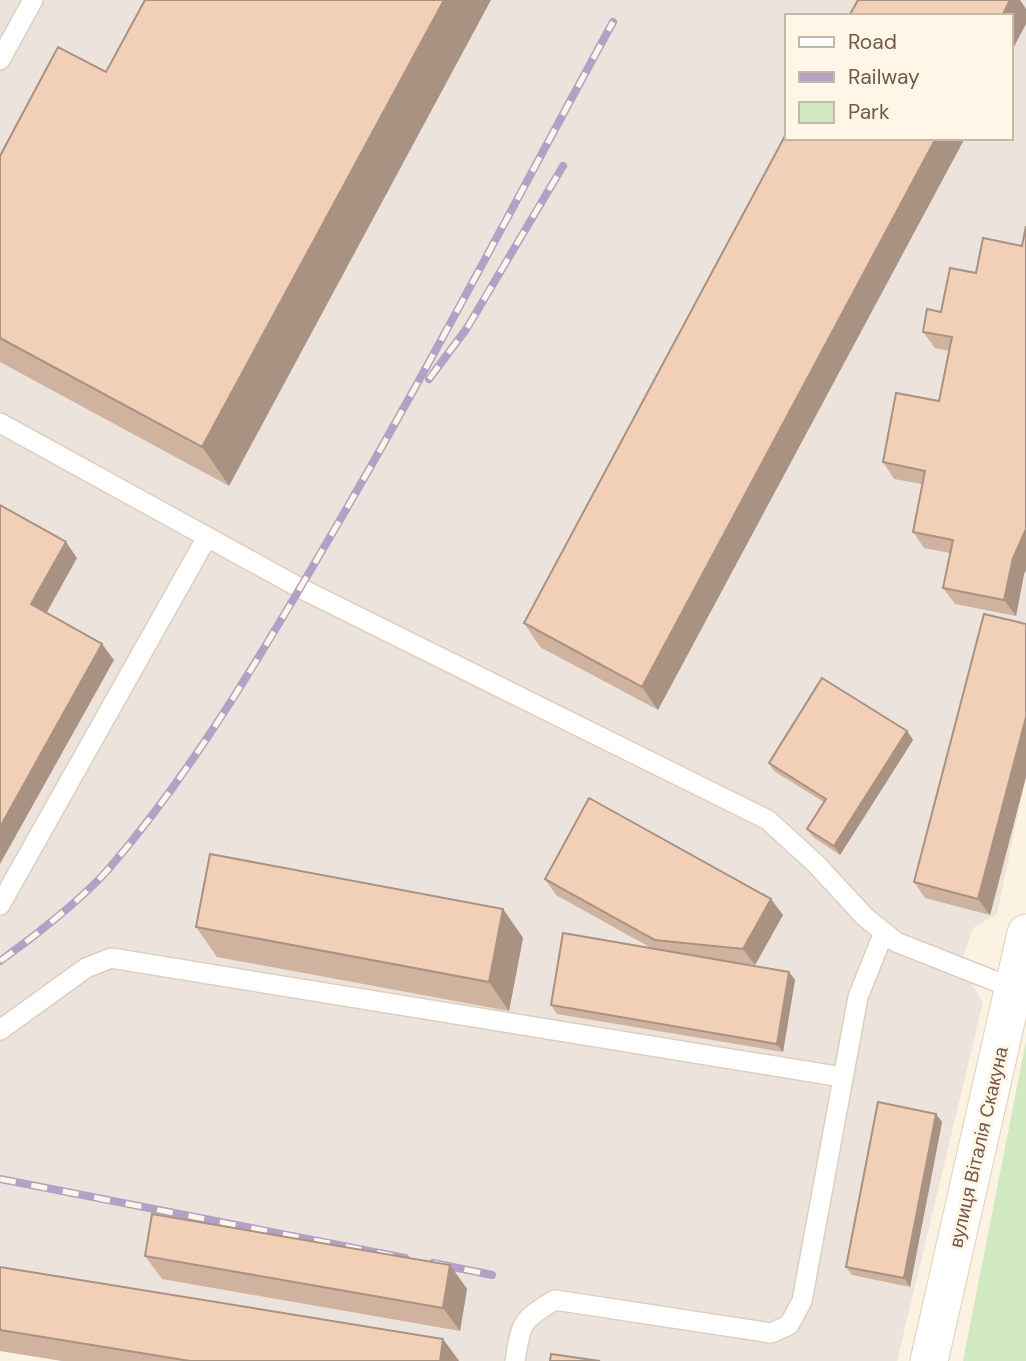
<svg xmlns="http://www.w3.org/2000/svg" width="1026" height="1361" viewBox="0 0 1026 1361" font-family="'DM Sans',sans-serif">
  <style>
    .industrial { fill: #ebe3dc; fill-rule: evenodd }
    .green { fill: #d0e9c0 }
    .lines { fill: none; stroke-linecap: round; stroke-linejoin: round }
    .lane-casing { stroke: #e0cebd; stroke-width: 22 }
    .street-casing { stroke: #e0cebd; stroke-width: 39 }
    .lane { stroke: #fff; stroke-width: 19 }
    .street { stroke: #fff; stroke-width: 37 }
    .rail-casing { stroke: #b4a0c5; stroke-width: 8 }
    .rail { stroke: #fff6e7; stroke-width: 5; stroke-dasharray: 16; stroke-linecap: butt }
    .wall { fill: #d0b39e }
    .shaded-wall { fill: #a99281 }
    .building { fill: #f2d0b8; stroke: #a99281; stroke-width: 2 }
    .labels { text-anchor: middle; stroke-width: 6; stroke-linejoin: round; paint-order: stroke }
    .street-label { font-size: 19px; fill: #735848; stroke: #fff6e7 }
  </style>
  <rect width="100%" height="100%" fill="#fcf2e1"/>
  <path class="industrial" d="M0 0H1026V775L997 914 973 928 960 966 983 1002 897 1361H62L0 1351ZM786 16H1010V138H786Z"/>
  <polygon class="green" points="1026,1041 1026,1361 963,1361"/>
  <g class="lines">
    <g class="lane-casing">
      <g id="lane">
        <polyline points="0,60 33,0"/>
        <polyline points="0,423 300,588 768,820 816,864 865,917 896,942 1015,989"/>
        <polyline points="0,905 207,537"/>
        <polyline points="0,1030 86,968 111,958 842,1077"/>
        <path d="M515 1361C521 1323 521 1320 555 1300L771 1333 789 1325 802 1301 858 997 884 932"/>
      </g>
    </g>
    <g class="street-casing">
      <polyline id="street" points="929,1361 1026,933"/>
    </g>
    <use href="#lane" class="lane"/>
    <use href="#street" class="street"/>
    <g class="rail-casing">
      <g id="rail">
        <polyline points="429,379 467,328 563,166"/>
        <path d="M0 961C34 937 86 896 112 865 194 769 259 658 323 549 425 376 517 198 613 22"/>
        <polyline points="0,1179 405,1258"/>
        <polyline points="433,1263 492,1275"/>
      </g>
    </g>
    <use href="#rail" class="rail"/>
  </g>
  <g class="wall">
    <polygon points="786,134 658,710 540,647 524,623"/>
    <polygon points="0,156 229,486 0,362"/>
    <polygon points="1026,226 1026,570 1024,574 1016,616 955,604 943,588 950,553 924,548 913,532 922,484 894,479 883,462 939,401 949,351 935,348 923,332 976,273 1022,246"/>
    <polygon points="1026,624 1026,777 990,915 925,898 914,882"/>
    <polygon points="907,731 913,740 840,855 813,837 807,829 824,802 774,771 769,763"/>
    <polygon points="545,879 771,899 783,915 755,965 739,963 789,972 795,980 783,1052 557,1014 551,1005 653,949 556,895"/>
    <polygon points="503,909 523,938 509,1011 217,957 196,927"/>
    <polygon points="936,1114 942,1122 910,1287 852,1275 846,1267"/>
    <polygon points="145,1256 450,1265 467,1289 460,1331 162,1279"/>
    <polygon points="0,1267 443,1339 459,1361 62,1361 0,1351"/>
  </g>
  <g class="shaded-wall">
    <polygon points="444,0 491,0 229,486 202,447"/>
    <polygon points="1010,0 1020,0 1026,9 1026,24 1010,54 1010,16 1002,16"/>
    <polygon points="936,138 965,138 658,710 642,687"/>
    <polygon points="1026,529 1026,570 1024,574 1016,616 1004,600 1013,558"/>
    <polygon points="66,542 77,558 42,621 31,604"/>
    <polygon points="102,644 114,660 0,864 0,827"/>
    <polygon points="1026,717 1026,777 990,915 978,899"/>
    <polygon points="907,731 913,740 840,855 834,846"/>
    <polygon points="771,899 783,915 755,965 743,949"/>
    <polygon points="503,909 523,938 509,1011 489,982"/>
    <polygon points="789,972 795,980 783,1052 777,1044"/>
    <polygon points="936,1114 942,1122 910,1287 904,1278"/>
    <polygon points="450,1265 467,1289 460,1331 443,1308"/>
    <polygon points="443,1339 459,1361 440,1361"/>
  </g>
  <g class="building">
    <polygon points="145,0 444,0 202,447 0,338 0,156 58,47 106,72"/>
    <polygon points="858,0 1010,0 1002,16 849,16"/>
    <polygon points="786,134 786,138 936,138 642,687 524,623"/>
    <polygon points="1026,226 1026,529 1013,558 1004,600 943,588 953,540 913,532 925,471 883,462 896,393 939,401 952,337 923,332 927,309 941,312 950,268 976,273 983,238 1022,246"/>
    <polygon points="0,505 66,542 31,604 102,644 0,827"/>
    <polygon points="984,614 1026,624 1026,717 978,899 914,882"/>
    <polygon points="822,678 907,731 834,846 807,829 826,799 769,763"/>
    <polygon points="589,798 771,899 743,949 655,940 545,879"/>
    <polygon points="210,854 503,909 489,982 196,927"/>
    <polygon points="563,933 789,972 777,1044 551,1005"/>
    <polygon points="878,1102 936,1114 904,1278 846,1267"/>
    <polygon points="152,1214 450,1265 443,1308 145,1256"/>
    <polygon points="0,1267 443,1339 440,1361 190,1361 0,1330"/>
    <polygon points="551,1354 600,1361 550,1361"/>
  </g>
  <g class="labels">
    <g class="street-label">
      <text transform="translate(978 1147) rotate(-77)" y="7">вулиця Віталія Скакуна</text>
    </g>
  </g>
  <rect x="785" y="14" width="228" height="126" fill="#fff6e7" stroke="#c7b7a7" stroke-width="2"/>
  <rect x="799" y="37" width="35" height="10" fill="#ffffff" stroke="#c7b7a7" stroke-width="2"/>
  <text x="848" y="49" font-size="21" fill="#735848">Road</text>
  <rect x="799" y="72" width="35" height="10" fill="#b4a0c5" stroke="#c7b7a7" stroke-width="2"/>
  <text x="848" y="84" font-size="21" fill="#735848">Railway</text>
  <rect x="799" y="102" width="35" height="21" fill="#d0e9c0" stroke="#c7b7a7" stroke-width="2"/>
  <text x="848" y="119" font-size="21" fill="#735848">Park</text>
</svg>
